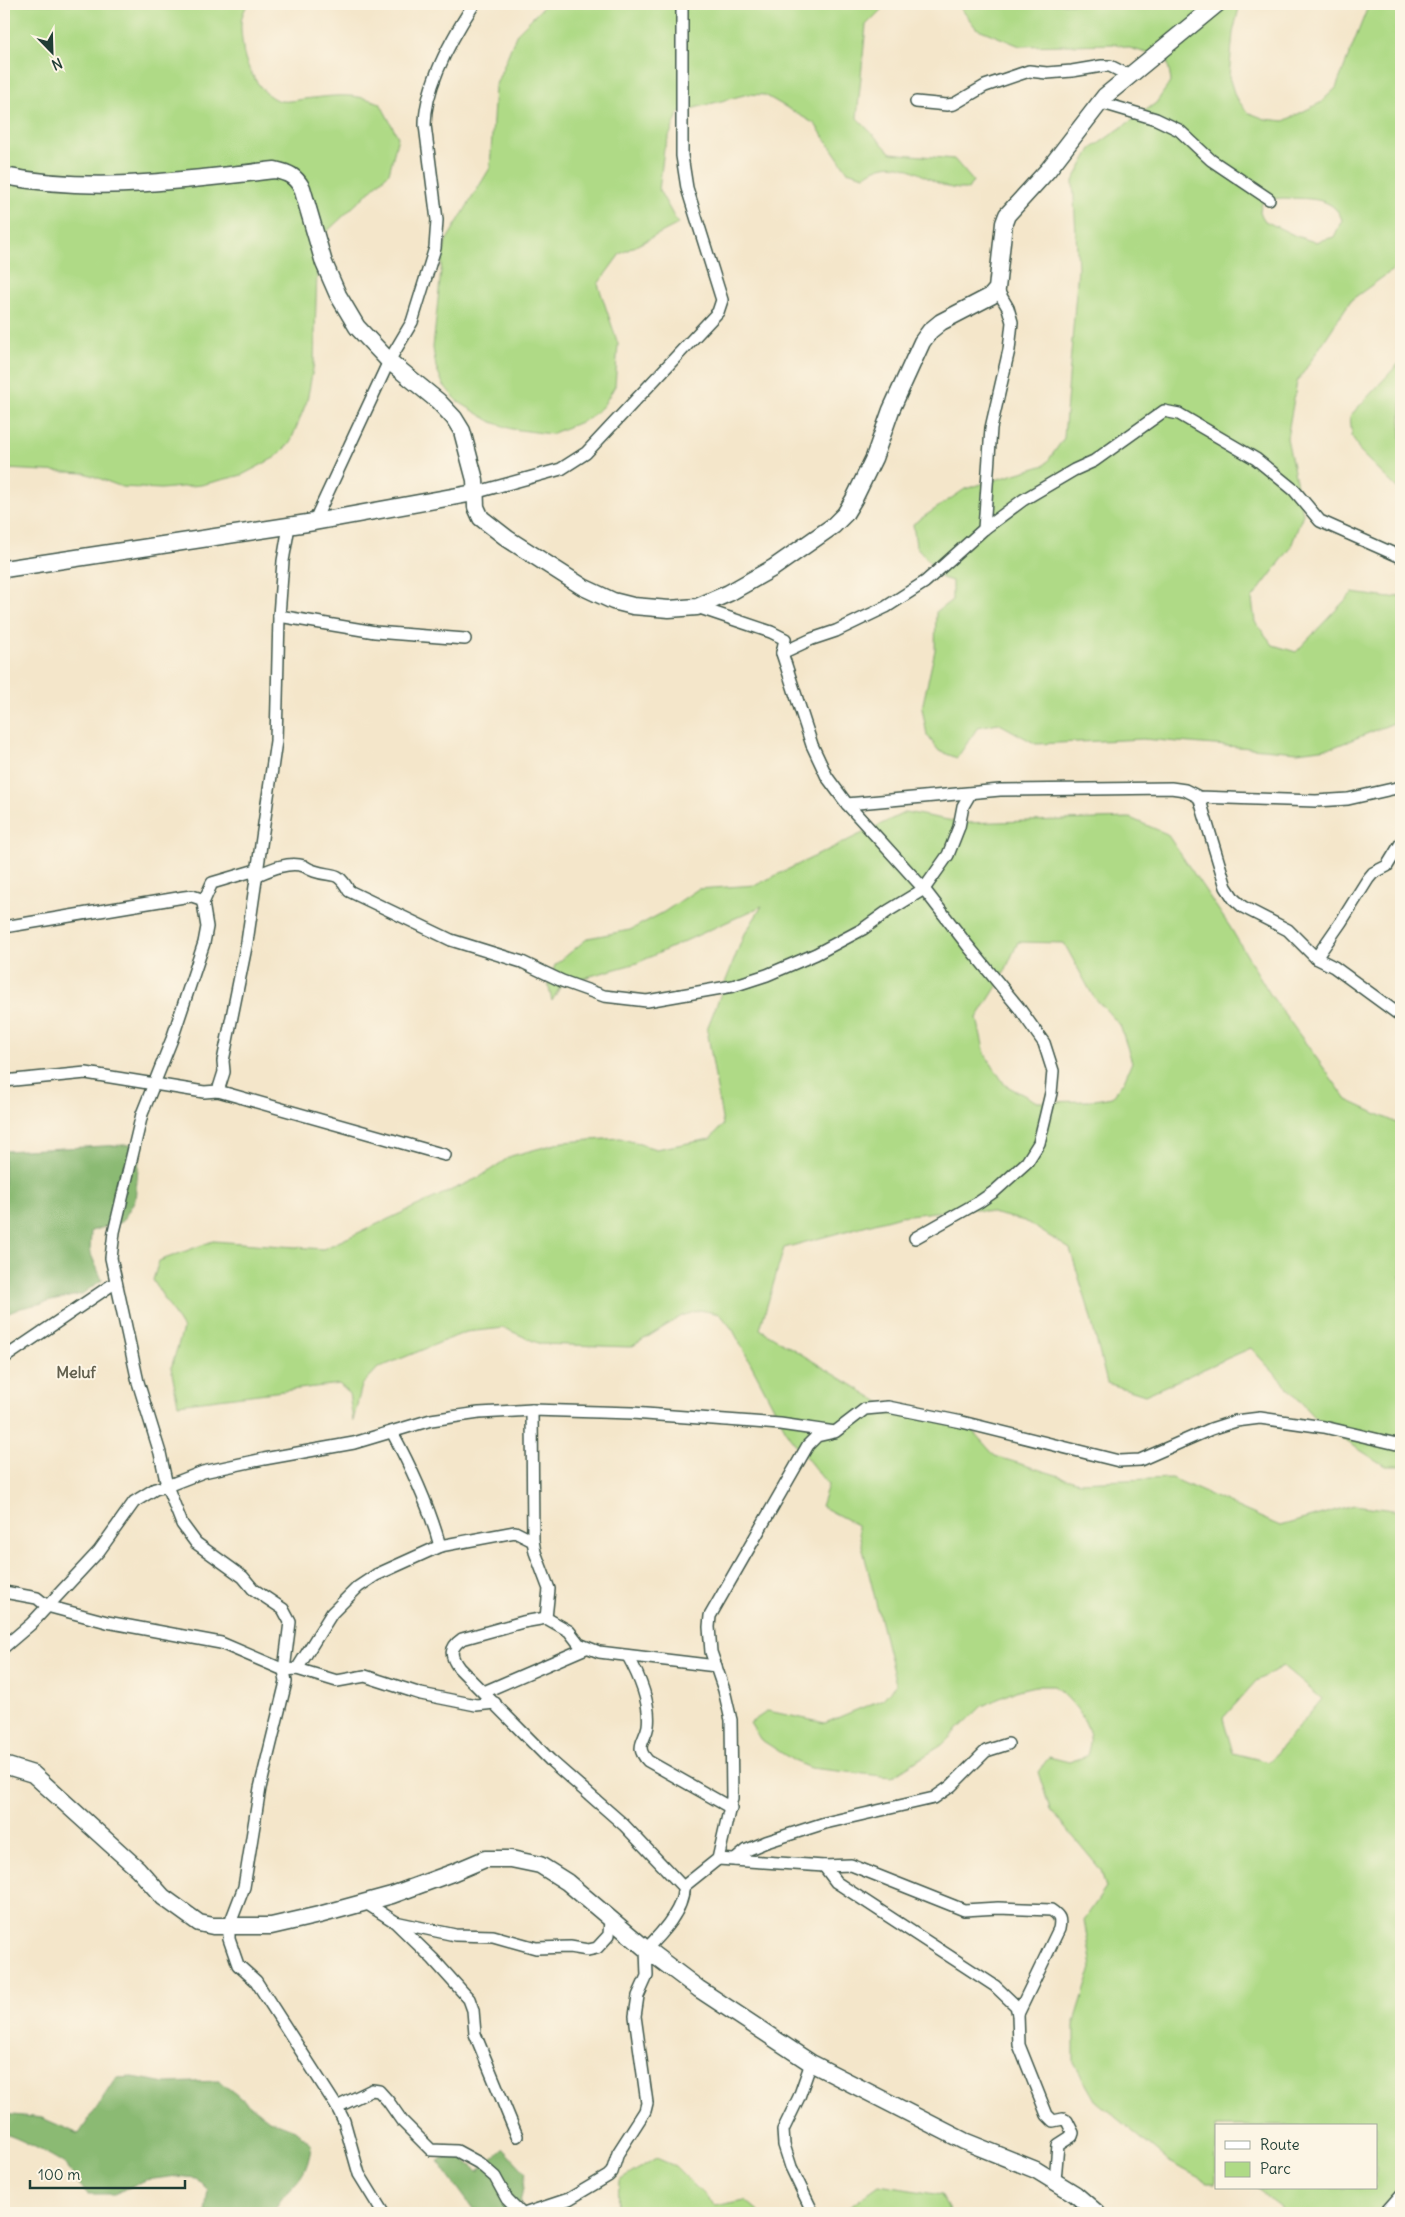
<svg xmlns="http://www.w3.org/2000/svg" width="1405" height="2217" viewBox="0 0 1405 2217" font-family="Delius,sans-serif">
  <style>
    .green { fill: #afda86; stroke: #678c5d; fill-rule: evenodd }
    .forest { fill: #8bba73; stroke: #557c54 }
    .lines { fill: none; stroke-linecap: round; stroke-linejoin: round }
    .street-casing { stroke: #3f564a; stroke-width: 14 }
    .secondary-casing { stroke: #3f564a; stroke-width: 19 }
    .street { stroke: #fff; stroke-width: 11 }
    .secondary { stroke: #fff; stroke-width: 16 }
    .labels { text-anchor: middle; stroke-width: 4; stroke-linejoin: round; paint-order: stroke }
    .quarter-label { font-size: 16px; font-weight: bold; fill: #62604e; stroke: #fcf5e5 }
  </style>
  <rect width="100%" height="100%" fill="#fcf5e5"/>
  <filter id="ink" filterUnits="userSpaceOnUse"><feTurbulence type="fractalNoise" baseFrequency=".02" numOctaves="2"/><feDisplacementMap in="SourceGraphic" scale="10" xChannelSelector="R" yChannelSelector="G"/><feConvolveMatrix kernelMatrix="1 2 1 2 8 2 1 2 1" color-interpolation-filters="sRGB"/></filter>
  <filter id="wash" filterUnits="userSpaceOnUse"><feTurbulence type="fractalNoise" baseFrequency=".0096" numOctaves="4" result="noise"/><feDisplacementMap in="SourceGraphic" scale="20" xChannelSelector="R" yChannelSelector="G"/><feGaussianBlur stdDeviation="1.12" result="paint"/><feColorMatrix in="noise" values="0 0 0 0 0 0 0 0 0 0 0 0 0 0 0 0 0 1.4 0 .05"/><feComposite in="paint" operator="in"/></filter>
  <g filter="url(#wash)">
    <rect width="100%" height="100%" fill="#f4e6ca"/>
    <g class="green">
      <path d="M4 4H248C238 19 241 30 243 48 244 65 263 99 281 101 288 102 297 100 304 99 334 96 351 92 380 103L398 137 389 173 318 240 314 363 307 401 290 443 276 457 242 475 201 485 161 489 122 487 85 473 6 469 4 467Z"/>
      <path d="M546 4H887L866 25 857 118 891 153 954 159 973 181 968 189C961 189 952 189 945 186 915 174 896 152 864 176L847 171 815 124 765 95 748 94 679 112 664 149 659 190 678 224 620 254 598 284 618 344 615 386 603 406 588 419 551 434 512 429 492 422 457 401 443 384 436 367 433 348 442 261 446 241 490 168 495 87 517 33Z"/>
      <path d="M952 4H1240L1233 33 1229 77 1235 96 1247 112 1265 119 1284 121 1320 103 1336 88 1369 4H1401V264L1351 300 1297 382 1287 438 1303 514 1290 549 1252 599 1255 622 1273 645 1296 652 1352 593 1390 598 1401 596V720L1334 747 1298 752 1143 739 1036 744 998 723 978 727 957 758 939 751 927 735 922 708 935 650 936 612 952 600V581L942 578 916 546 913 524 965 489 1045 465 1064 438 1078 268 1073 181 1091 149 1156 103 1171 81 1167 59 1116 44 1020 46 976 28 960 7ZM1283 198C1304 199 1334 195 1342 220L1334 237 1315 242 1296 236 1265 221 1260 213 1261 204 1269 199Z"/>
      <polygon points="1401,361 1401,492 1361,453 1352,436 1350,416"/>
      <path d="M906 812 964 823 1130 818 1167 834 1230 927 1270 994 1347 1100 1397 1123 1401 1122V1466H1385L1324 1427 1251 1348 1145 1395 1107 1383 1088 1307 1070 1249 1025 1221 971 1208 900 1216 784 1248 760 1329 888 1407 971 1429 995 1456 1079 1482 1172 1478 1280 1526 1354 1505 1401 1511V2213H1284L1280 2205 1257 2188H1376V2126H1216V2182H1207L1168 2161 1095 2100 1074 2063V2025L1092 1967 1084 1920 1106 1888 1101 1870 1050 1809 1038 1772 1049 1757 1069 1762 1087 1756C1088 1751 1091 1742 1090 1737 1087 1717 1069 1698 1054 1686H1035L1018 1690 982 1706 942 1745 891 1777 811 1768 794 1761 760 1739 750 1723 768 1711 825 1723 883 1699 896 1684 857 1525 821 1506 828 1485 789 1436 733 1330 720 1314 700 1310 682 1316 631 1347 540 1344 504 1328 466 1332 378 1368 362 1385 353 1421 349 1393 339 1384 178 1404 171 1368 183 1329 153 1280 159 1261 213 1241 323 1249 480 1177 511 1156 563 1142 620 1138 656 1149 710 1139 723 1125 707 1029 743 937 762 906 637 963 562 984 552 1001 548 984 555 965 588 938 630 930 664 912 698 889 756 885ZM1018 942 1064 943 1093 996 1120 1025 1132 1062 1124 1081 1112 1097 1089 1101 1037 1102 1005 1085 985 1054 977 1018 1001 980ZM1283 1666 1322 1699 1269 1762 1233 1753 1223 1718 1256 1681Z"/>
      <polygon points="656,2158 675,2166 715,2206 745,2200 761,2213 618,2213 619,2181"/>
      <polygon points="879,2185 941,2195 951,2213 851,2213 848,2207"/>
    </g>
    <g class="forest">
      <polygon points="144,1144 140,1149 135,1200 122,1222 91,1231 90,1252 102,1280 82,1294 21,1308 4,1315 4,1151"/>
      <path d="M133 2077 166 2083 219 2081 269 2120 295 2130 311 2144C308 2185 287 2183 273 2213H205L208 2190 196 2178 177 2176 146 2180 114 2194H88C84 2190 80 2187 77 2183 73 2177 71 2170 67 2166 60 2159 13 2135 4 2134V2114L42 2118 79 2134 116 2078Z"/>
      <polygon points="504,2149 526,2173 518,2213 476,2213 438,2161 456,2154 478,2171"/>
    </g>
  </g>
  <g filter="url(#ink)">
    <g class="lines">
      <g class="street-casing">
        <g id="street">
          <polyline points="916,102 947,105 954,104 985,86 1029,71 1047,73 1072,71 1102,66 1110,66 1128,75"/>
          <polyline points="1099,102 1156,119 1179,130 1211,160 1269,199"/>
          <polyline points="474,493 561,469 586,453 718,312 722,300 687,188 682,156 682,4"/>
          <path d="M314 522 389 361 412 322 435 248 437 220 425 125C425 85 453 36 474 4"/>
          <polyline points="984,529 991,428 1009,350 1012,322 1008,308 997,289"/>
          <polyline points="697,607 771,632 785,639 782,653 812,745 827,777 847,804 924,889 968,946 1019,1008 1044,1043 1053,1071 1051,1093 1039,1143 1027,1162 995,1191 979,1202 915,1238"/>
          <polyline points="279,616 375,632 465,639"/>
          <polyline points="782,653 812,639 836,631 886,607 925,582 984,529 1023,500 1074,470 1094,461 1164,411 1179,414 1256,459 1294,490 1320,521 1401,557"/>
          <polyline points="1199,797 1226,887 1234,899 1243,907 1288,930 1316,958 1334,967 1401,1016"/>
          <polyline points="847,804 1000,790 1171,788 1185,790 1199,797 1316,801 1348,799 1401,787"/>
          <polyline points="256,870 212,883 203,903 207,927 204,943 172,1039 142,1114 114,1232 111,1258 138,1382 160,1453 167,1486 182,1524 196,1543 243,1577 253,1589 283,1609 290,1622 284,1670 286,1682 260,1788 244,1887 229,1926 229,1939 238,1965 256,1981 337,2107 344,2121 359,2174 383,2213"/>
          <path d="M255 876C269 870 288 861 304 866 307 868 311 870 314 871 334 878 337 869 349 891L451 940 522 962 562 981 604 996 647 1001 733 986 767 975 816 954 863 929 888 911 924 889 948 855 959 827 963 806 970 794"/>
          <polyline points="4,927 184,897 192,896 204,900"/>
          <polyline points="1316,958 1341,922 1368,879 1373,873 1387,866 1401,843"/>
          <polyline points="4,1081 86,1073 204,1092 218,1091 445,1155"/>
          <polyline points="218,1091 224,1072 223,1061 247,942 276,741 279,616 283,561 289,526"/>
          <polyline points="4,1358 116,1282"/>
          <polyline points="532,1410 533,1541 535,1552 549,1589 546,1618"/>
          <path d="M392 1432C412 1469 429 1505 440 1546"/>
          <polyline points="4,1592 37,1598 47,1606 107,1622 221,1643 284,1670 297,1669 337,1681 365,1676 421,1694 476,1705 495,1703"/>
          <polyline points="4,1647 31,1624 99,1551 134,1502 155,1489 167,1486 203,1472 264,1459 354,1443 431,1420 479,1413 532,1410 632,1413 780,1424 835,1432 865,1409 888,1407 962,1422 1119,1461 1140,1460 1211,1429 1236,1421 1260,1418 1324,1427 1401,1445"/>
          <path d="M628 1656C639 1676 651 1703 648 1726 645 1742 634 1746 648 1761L731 1808"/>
          <polyline points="297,1669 332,1613 358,1587 376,1575 440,1546 515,1532 533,1541"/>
          <polyline points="484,1692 586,1648"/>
          <path d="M718 1859 824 1866 851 1865 964 1910 998 1908 1051 1910C1060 1916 1061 1919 1059 1929L1018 2014"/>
          <polyline points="735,1860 747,1850 766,1842 825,1823 934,1798 951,1786 986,1751 1008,1744"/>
          <polyline points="824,1866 836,1882 995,1986 1016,2006 1018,2014 1019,2045 1047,2115 1053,2121 1063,2119 1067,2121 1073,2133 1072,2136 1058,2145 1055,2180"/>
          <polyline points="683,1887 718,1859 732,1798 731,1720 724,1690 711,1652 709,1627 710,1616 808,1445 817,1436 830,1433"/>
          <polyline points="366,1903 394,1921 433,1959 469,1999 473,2010 475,2034 517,2136"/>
          <polyline points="395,1922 455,1935 493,1936 536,1948 570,1947 588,1950 597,1948 609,1935 610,1919"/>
          <polyline points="811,2063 799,2097 783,2130 784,2145 791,2167 813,2213"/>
          <polyline points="337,2107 372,2090 379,2091 388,2101 402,2121 431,2150 457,2151 479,2163 495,2177 507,2199 521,2213"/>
          <path d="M527 2213 569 2199 608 2176 612 2172 618 2153 645 2111 647 2103 635 2016 638 1996 647 1976 646 1949C660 1935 685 1909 683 1887L624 1825 550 1760 459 1668C450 1656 449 1648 462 1639L523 1622 546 1618 569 1631 579 1644 599 1652 716 1666"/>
          <polyline points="1385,2213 1401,2195"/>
        </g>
      </g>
      <g class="secondary-casing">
        <g id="secondary">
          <path d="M4 176C97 194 182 180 275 170 289 173 295 176 302 188L324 263 338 295 357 327 389 361 438 401 454 418 462 431 475 480 476 507 481 518 508 539 583 587 613 601 633 606 669 609 697 607 729 593 773 568 833 526 845 514 854 499 874 458 891 410 922 342 930 331 941 322 991 296 997 289 1004 223 1007 215 1048 170 1105 96 1217 4"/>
          <polyline points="4,569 314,522 474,493"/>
          <polyline points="4,1765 33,1774 138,1869 163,1897 199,1923 213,1926 271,1926 319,1915 392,1895 452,1873 485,1859 511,1859 540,1865 567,1882 646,1949 699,1989 811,2063 964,2141 1036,2170 1075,2194 1097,2213"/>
        </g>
      </g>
      <use href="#street" class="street"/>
      <use href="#secondary" class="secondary"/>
    </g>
  </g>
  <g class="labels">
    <g class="quarter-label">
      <text x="76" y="1378">Meluf</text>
    </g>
  </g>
  <rect width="1405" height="2217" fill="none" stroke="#fcf5e5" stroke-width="20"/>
  <rect x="1215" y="2124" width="162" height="65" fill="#fcf5e5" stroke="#a4ab9e"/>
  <rect x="1225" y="2141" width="25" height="8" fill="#ffffff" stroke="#a4ab9e"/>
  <text x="1260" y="2150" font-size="15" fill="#1f3d34">Route</text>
  <rect x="1225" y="2162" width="25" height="15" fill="#afda86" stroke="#a4ab9e"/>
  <text x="1260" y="2174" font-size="15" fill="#1f3d34">Parc</text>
  <g transform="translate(52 52) rotate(157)" stroke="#fcf5e5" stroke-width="4" paint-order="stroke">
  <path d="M0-4L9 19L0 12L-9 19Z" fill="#1f3d34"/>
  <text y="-8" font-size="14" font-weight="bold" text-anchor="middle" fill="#1f3d34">N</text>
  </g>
  <path d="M30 2180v8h155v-8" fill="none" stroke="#1f3d34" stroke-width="2.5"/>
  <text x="38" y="2180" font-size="15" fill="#1f3d34" stroke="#fcf5e5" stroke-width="4" paint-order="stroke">100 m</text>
</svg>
